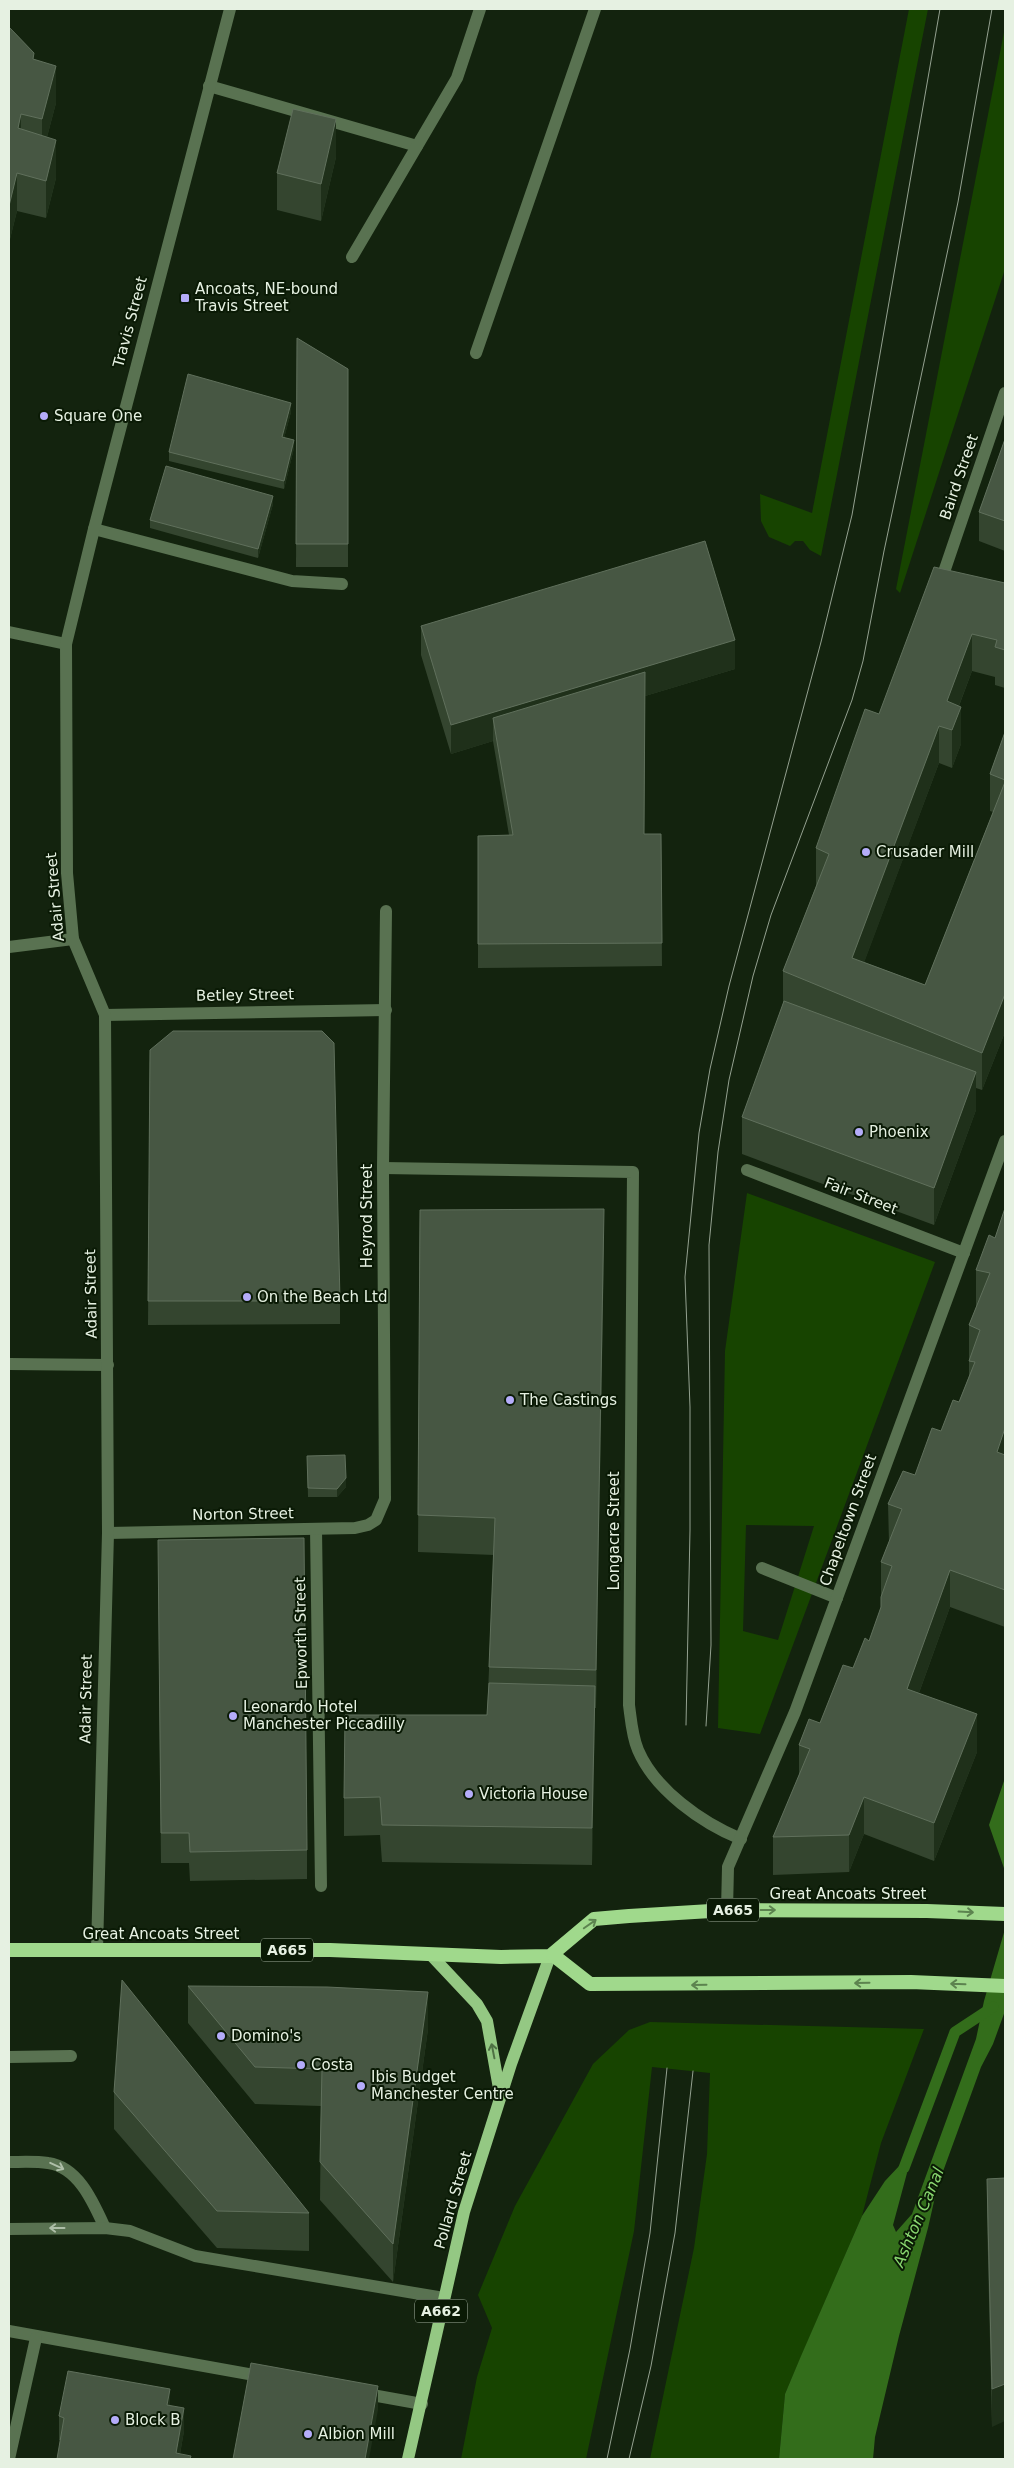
<svg xmlns="http://www.w3.org/2000/svg" width="1014" height="2468" viewBox="0 0 1014 2468" font-family="'DejaVu Sans',sans-serif">
  <style>
    .green { fill: #174400; fill-rule: evenodd }
    .water { fill: #336d1b }
    .lines { fill: none; stroke-linecap: round; stroke-linejoin: round }
    .stream { stroke: #336d1b; stroke-width: 11 }
    .service { stroke: #597251; stroke-width: 12 }
    .pedestrian { stroke: #597251; stroke-width: 12 }
    .minor { stroke: #597251; stroke-width: 12 }
    .primary { stroke: #94c883; stroke-width: 12 }
    .trunk { stroke: #a0d98c; stroke-width: 14 }
    .tram { stroke: #94a190; stroke-width: 1 }
    .wall { fill: #34452f }
    .shaded-wall { fill: #1f301a }
    .building { fill: #475743; stroke: #60705c }
    .oneway { stroke: #5c834f }
    .oneway2 { stroke: #4f7144 }
    .oneway3 { stroke: #aebea8 }
    .poi-dot { fill: #b4acf9; stroke: #0a1a05; stroke-width: 2 }
    .labels { text-anchor: middle; stroke-width: 4; stroke-linejoin: round; paint-order: stroke }
    .shield { fill: #0a1a05; stroke: #a4b0a0; stroke-width: 1 }
    .shield-label { font-size: 14px; font-weight: bold; fill: #e6f1e2 }
    .poi-label { font-size: 15px; fill: #e6f1e2; stroke: #0a1a05; text-anchor: start }
    .street-label { font-size: 15px; fill: #e6f1e2; stroke: #0a1a05 }
    .water-label { font-size: 16px; font-style: italic; fill: #8ad870; stroke: #0a1a05 }
  </style>
  <rect width="100%" height="100%" fill="#13230e"/>
  <g class="green">
    <polygon points="909,9 928,9 821,556 810,550 803,541 795,541 790,546 769,537 761,521 760,494 812,513"/>
    <polygon points="1005,27 1005,269 900,593 896,589"/>
    <path d="M747 1193 935 1262 760 1734 718 1728 725 1351ZM746 1525 814 1526 778 1640 743 1631Z"/>
    <polygon points="650,2022 924,2029 881,2143 862,2216 785,2394 779,2459 650,2459 694,2248 707,2154 710,2073 652,2067 634,2231 586,2459 461,2459 477,2377 492,2328 478,2295 515,2206 593,2064 629,2030"/>
  </g>
  <g class="water">
    <polygon points="1005,1778 1005,1871 989,1825"/>
    <polygon points="1005,1929 1005,2011 993,2044 981,2067 937,2188 928,2228 899,2336 875,2437 873,2459 779,2459 785,2394 801,2356 862,2216 885,2181 901,2164 907,2173 893,2225 896,2232 912,2214 976,2039 984,2001"/>
  </g>
  <g class="lines">
    <polyline class="stream" points="904,2168 955,2032 993,2007"/>
    <g class="service">
      <polyline points="209,86 417,146"/>
      <polyline points="352,257 457,78 480,9"/>
      <polyline points="476,353 595,9"/>
      <polyline points="94,529 292,581 342,584"/>
      <polyline points="762,1568 837,1598"/>
      <polyline points="9,2057 71,2056"/>
      <path d="M9 2162C21 2162 35 2161 48 2163 79 2167 94 2204 105 2228"/>
      <polyline points="9,2229 105,2228 130,2231 195,2256 444,2298"/>
      <polyline points="9,2331 265,2377"/>
      <polyline points="361,2393 422,2404"/>
      <polyline points="9,2459 36,2338"/>
    </g>
    <g class="pedestrian">
      <polyline points="747,1170 964,1253"/>
      <polyline points="316,1529 321,1886"/>
    </g>
    <g class="minor">
      <polyline points="944,572 1005,393"/>
      <polyline points="9,632 66,644"/>
      <polyline points="9,947 73,939"/>
      <polyline points="105,1015 386,1010"/>
      <path d="M383 1168 633 1172 629 1705C631 1720 632 1736 638 1750 655 1790 702 1823 741 1839"/>
      <polyline points="9,1364 108,1365"/>
      <polyline points="108,1533 355,1528 368,1525 376,1520 385,1499 383,1168 386,911"/>
      <polyline points="727,1910 728,1867 795,1712 1005,1141"/>
      <polyline points="97,1950 108,1533 105,1015 73,939 67,873 66,644 94,529 230,9"/>
    </g>
    <g class="primary">
      <polyline points="430,1954 477,2004 487,2021 500,2094"/>
      <polyline points="408,2459 464,2212 511,2064 550,1956"/>
    </g>
    <g class="trunk">
      <polyline points="9,1950 330,1950 501,1957 550,1956 594,1919 629,1916 727,1910 927,1911 1005,1914"/>
      <polyline points="553,1955 590,1984 911,1982 1005,1986"/>
    </g>
    <g class="tram">
      <polyline points="686,1725 690,1530 690,1407 685,1277 699,1133 710,1069 729,986 821,642 852,515 940,9"/>
      <polyline points="706,1726 711,1645 709,1245 718,1152 729,1080 753,976 771,915 852,700 863,661 884,551 958,202 992,9"/>
      <polyline points="607,2459 630,2349 650,2233 667,2068"/>
      <polyline points="629,2459 651,2366 675,2233 693,2071"/>
    </g>
  </g>
  <g class="wall">
    <polygon points="9,28 34,60 56,103 47,137 56,178 46,218 17,211 9,243"/>
    <polygon points="336,157 321,221 277,210 277,173"/>
    <polygon points="297,338 348,369 348,567 296,567"/>
    <polygon points="291,412 284,438 294,448 284,489 169,461 169,452"/>
    <polygon points="1005,439 1005,551 979,541 979,512"/>
    <polygon points="273,504 258,558 150,528 150,520"/>
    <polygon points="1005,583 1005,688 995,685 995,677 972,671 959,706 961,744 952,768 939,763 864,962 925,985 993,812 990,811 990,774 1005,732 1005,1032 982,1090 976,1088 976,1110 934,1225 742,1154 742,1117 783,1004 783,971 816,886 816,848 879,714"/>
    <polygon points="421,626 735,669 645,696 644,834 661,834 662,966 478,968 478,836 509,835 493,741 451,754 421,655"/>
    <polygon points="150,1050 340,1301 340,1324 148,1325"/>
    <polygon points="1005,1208 1005,1627 950,1607 919,1693 977,1752 934,1861 864,1834 849,1872 773,1875 773,1837 799,1777 799,1745 820,1723 869,1641 881,1608 881,1562 889,1542 888,1504 915,1475 959,1402 969,1376 969,1325 976,1307 976,1270 995,1238"/>
    <polygon points="420,1210 604,1246 596,1708 595,1708 592,1865 382,1862 380,1835 344,1836 344,1798 487,1715 494,1555 418,1552"/>
    <polygon points="307,1456 346,1487 337,1497 308,1497"/>
    <polygon points="158,1569 307,1850 307,1879 190,1881 189,1863 161,1863"/>
    <polygon points="188,1986 428,2029 393,2282 320,2200 321,2106 255,2104 188,2023"/>
    <polygon points="114,2092 309,2213 309,2251 217,2248 114,2129"/>
    <polygon points="1005,2178 992,2427 987,2216 987,2179"/>
    <polygon points="170,2405 184,2431 180,2454 191,2459 59,2440 59,2416"/>
  </g>
  <g class="shaded-wall">
    <polygon points="56,66 56,103 42,156 42,119"/>
    <polygon points="21,114 21,151 18,128"/>
    <polygon points="336,119 336,157 321,221 321,184"/>
    <polygon points="56,140 56,178 46,218 46,181"/>
    <polygon points="17,173 17,211 9,243 9,206"/>
    <polygon points="291,403 291,412 282,446 282,437"/>
    <polygon points="294,440 294,448 284,489 284,481"/>
    <polygon points="273,496 273,504 258,558 258,549"/>
    <polygon points="972,634 972,671 950,729 947,701"/>
    <polygon points="735,640 735,669 645,696 493,718 493,741 451,754 451,725"/>
    <polygon points="961,707 961,744 952,768 952,730"/>
    <polygon points="939,726 939,763 852,995 852,958"/>
    <polygon points="1005,994 1005,1032 982,1090 982,1053"/>
    <polygon points="976,1072 976,1110 934,1225 934,1188"/>
    <polygon points="604,1209 604,1246 596,1708 596,1670"/>
    <polygon points="1005,1428 1005,1465 997,1452"/>
    <polygon points="346,1478 346,1487 337,1497 337,1489"/>
    <polygon points="950,1570 950,1607 907,1726 907,1689"/>
    <polygon points="595,1686 595,1724 592,1865 592,1828"/>
    <polygon points="977,1714 977,1752 934,1861 934,1823"/>
    <polygon points="864,1797 864,1834 849,1872 849,1835"/>
    <polygon points="428,1992 428,2029 393,2282 393,2244"/>
    <polygon points="1005,2384 1005,2421 992,2427 992,2389"/>
    <polygon points="378,2386 378,2410 369,2459 365,2459"/>
    <polygon points="170,2389 170,2412 167,2405"/>
    <polygon points="184,2408 184,2431 179,2459 176,2453"/>
  </g>
  <g class="building">
    <polygon points="9,28 10,28 34,53 33,59 56,66 42,119 21,114 18,128 56,140 46,181 17,173 9,206"/>
    <polygon points="293,109 336,119 321,184 277,173"/>
    <polygon points="297,338 348,369 348,544 296,544"/>
    <polygon points="188,374 291,403 282,437 294,440 284,481 169,452"/>
    <polygon points="1005,439 1005,521 979,512"/>
    <polygon points="166,466 273,496 258,549 150,520"/>
    <polygon points="705,541 735,640 451,725 421,626"/>
    <polygon points="934,567 1005,583 1005,650 995,647 997,640 972,634 947,701 961,707 952,730 939,726 852,958 925,985 1005,782 1005,994 982,1053 783,971 829,854 816,848 865,709 879,714"/>
    <polygon points="645,672 644,834 661,834 662,943 478,944 478,836 513,835 493,718"/>
    <polygon points="1005,732 1005,780 990,774"/>
    <polygon points="784,1001 976,1072 934,1188 742,1117"/>
    <polygon points="173,1031 322,1031 334,1043 340,1301 148,1301 150,1050"/>
    <polygon points="1005,1208 1005,1428 997,1452 1005,1455 1005,1590 950,1570 907,1689 977,1714 934,1823 864,1797 849,1835 773,1837 810,1749 799,1745 809,1719 820,1723 843,1665 853,1668 865,1638 869,1641 881,1607 881,1597 892,1566 881,1562 902,1509 888,1504 903,1471 915,1475 932,1428 941,1431 953,1400 959,1402 975,1362 969,1361 980,1330 969,1325 990,1273 976,1270 989,1235 995,1238"/>
    <polygon points="604,1209 596,1670 489,1667 495,1518 418,1515 420,1210"/>
    <polygon points="345,1455 346,1478 337,1489 308,1488 307,1456"/>
    <polygon points="304,1538 307,1850 190,1852 189,1833 161,1833 158,1540"/>
    <polygon points="489,1683 595,1686 592,1828 382,1825 380,1797 344,1798 345,1715 487,1715"/>
    <polygon points="122,1980 309,2213 217,2211 114,2092"/>
    <polygon points="188,1986 327,1987 428,1992 393,2244 320,2162 322,2069 255,2067"/>
    <polygon points="1005,2178 1005,2384 992,2389 987,2179"/>
    <polygon points="251,2363 378,2386 365,2459 233,2459"/>
    <polygon points="68,2371 170,2389 167,2405 184,2408 176,2453 191,2456 190,2459 57,2459 64,2418 59,2416"/>
  </g>
  <defs><path id="oneway-shaft" d="M-6 0H5M1.5-3L5.5 0L1.5 3" fill="none" stroke-width="1.6" stroke-linecap="round" stroke-linejoin="round" transform="scale(1.25)"/></defs>
  <g class="oneway">
    <use href="#oneway-shaft" transform="translate(768 1910)"/>
    <use href="#oneway-shaft" transform="translate(966 1912) rotate(3)"/>
    <use href="#oneway-shaft" transform="translate(590 1924) rotate(-35)"/>
    <use href="#oneway-shaft" transform="translate(862 1983) rotate(179)"/>
    <use href="#oneway-shaft" transform="translate(958 1984) rotate(-178)"/>
    <use href="#oneway-shaft" transform="translate(699 1985) rotate(179)"/>
  </g>
  <use class="oneway2" href="#oneway-shaft" transform="translate(493 2051) rotate(-101)"/>
  <g class="oneway3">
    <use href="#oneway-shaft" transform="translate(57 2166) rotate(25)"/>
    <use href="#oneway-shaft" transform="translate(57 2228) rotate(180)"/>
  </g>
  <g class="poi-dot">
    <rect x="180" y="293" width="10" height="10" rx="2.5"/>
    <circle cx="44" cy="416" r="5"/>
    <circle cx="866" cy="852" r="5"/>
    <circle cx="859" cy="1132" r="5"/>
    <circle cx="247" cy="1297" r="5"/>
    <circle cx="510" cy="1400" r="5"/>
    <circle cx="233" cy="1716" r="5"/>
    <circle cx="469" cy="1794" r="5"/>
    <circle cx="221" cy="2036" r="5"/>
    <circle cx="301" cy="2065" r="5"/>
    <circle cx="361" cy="2086" r="5"/>
    <circle cx="115" cy="2420" r="5"/>
    <circle cx="308" cy="2434" r="5"/>
  </g>
  <g class="labels">
    <g class="shield">
      <rect x="707" y="1898.5" width="52" height="23" rx="4"/>
      <rect x="261" y="1938.5" width="52" height="23" rx="4"/>
      <rect x="415" y="2299.5" width="52" height="23" rx="4"/>
    </g>
    <g class="shield-label">
      <text x="733" y="1915">A665</text>
      <text x="287" y="1955">A665</text>
      <text x="441" y="2316">A662</text>
    </g>
    <g class="poi-label">
      <text x="195" y="294">Ancoats, NE-bound<tspan x="195" dy="17">Travis Street</tspan></text>
      <text x="54" y="421">Square One</text>
      <text x="876" y="857">Crusader Mill</text>
      <text x="869" y="1137">Phoenix</text>
      <text x="257" y="1302">On the Beach Ltd</text>
      <text x="520" y="1405">The Castings</text>
      <text x="243" y="1712">Leonardo Hotel<tspan x="243" dy="17">Manchester Piccadilly</tspan></text>
      <text x="479" y="1799">Victoria House</text>
      <text x="231" y="2041">Domino's</text>
      <text x="311" y="2070">Costa</text>
      <text x="371" y="2082">Ibis Budget<tspan x="371" dy="17">Manchester Centre</tspan></text>
      <text x="125" y="2425">Block B</text>
      <text x="318" y="2439">Albion Mill</text>
    </g>
    <g class="street-label">
      <text transform="translate(130 322) rotate(-75)" y="5">Travis Street</text>
      <text transform="translate(959 477) rotate(-71)" y="5">Baird Street</text>
      <text transform="translate(55 897) rotate(-95)" y="5">Adair Street</text>
      <text transform="translate(245 995) rotate(-1)" y="5">Betley Street</text>
      <text transform="translate(861 1196) rotate(21)" y="5">Fair Street</text>
      <text transform="translate(367 1216) rotate(-90)" y="5">Heyrod Street</text>
      <text transform="translate(91 1294) rotate(-91)" y="5">Adair Street</text>
      <text transform="translate(243 1514) rotate(-1)" y="5">Norton Street</text>
      <text transform="translate(848 1520) rotate(-70)" y="5">Chapeltown Street</text>
      <text transform="translate(614 1531) rotate(-90)" y="5">Longacre Street</text>
      <text transform="translate(301 1633) rotate(-91)" y="5">Epworth Street</text>
      <text transform="translate(86 1699) rotate(-89)" y="5">Adair Street</text>
      <text x="848" y="1899">Great Ancoats Street</text>
      <text x="161" y="1939">Great Ancoats Street</text>
      <text transform="translate(453 2200) rotate(-74)" y="5">Pollard Street</text>
    </g>
    <g class="water-label">
      <text transform="translate(918 2217) rotate(-67)" y="6">Ashton Canal</text>
    </g>
  </g>
  <rect width="1014" height="2468" fill="none" stroke="#e6f1e2" stroke-width="20"/>
</svg>
